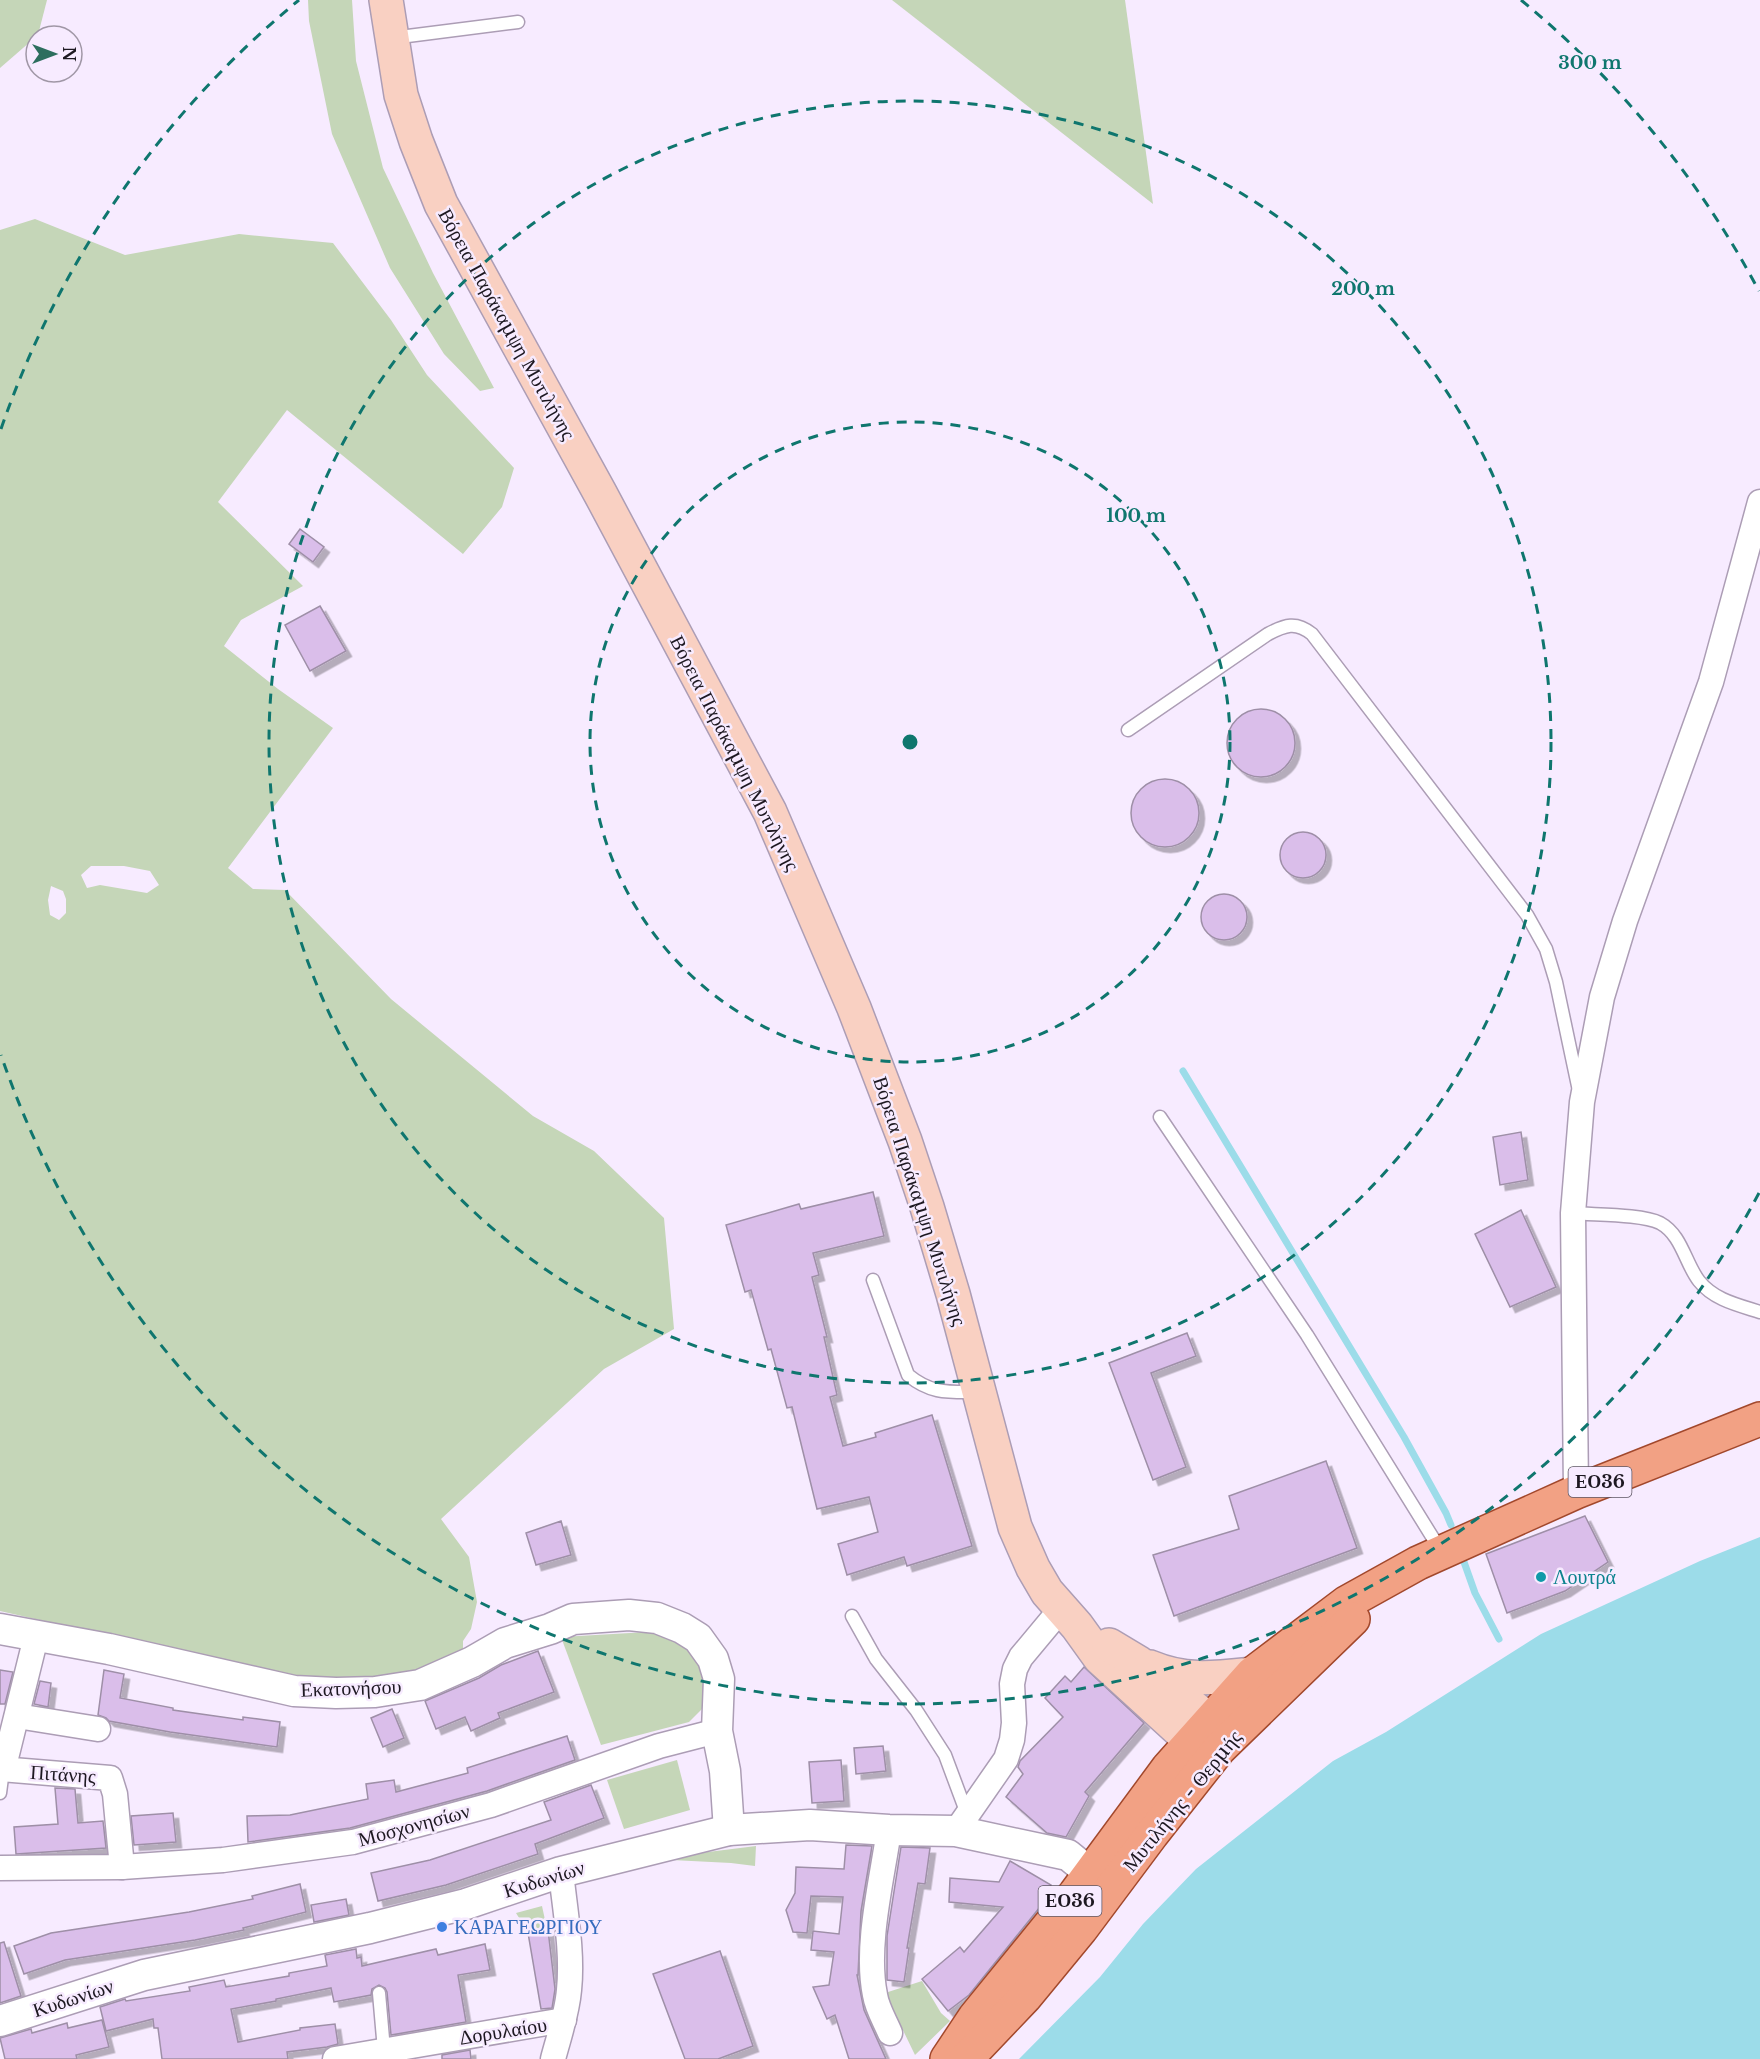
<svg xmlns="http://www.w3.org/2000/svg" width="1760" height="2059" viewBox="0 0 1760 2059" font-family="'Libre Baskerville',serif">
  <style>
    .green { fill: #c5d6b8; fill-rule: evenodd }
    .water { fill: #9cdce9 }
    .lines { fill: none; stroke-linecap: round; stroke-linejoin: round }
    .stream { stroke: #9cdce9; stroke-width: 7 }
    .building { fill: #dabeea; stroke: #9e8fa7; stroke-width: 1.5; filter: url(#shadow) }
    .service-casing { stroke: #ac9db5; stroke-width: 15 }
    .minor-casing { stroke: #ac9db5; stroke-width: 27 }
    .tertiary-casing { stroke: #ac9db5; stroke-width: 33 }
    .secondary-casing { stroke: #ac9db5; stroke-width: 36 }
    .primary-casing { stroke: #a2482c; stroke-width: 36 }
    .service { stroke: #fff; stroke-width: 12 }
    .minor { stroke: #fff; stroke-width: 24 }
    .tertiary { stroke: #fff; stroke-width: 30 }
    .secondary { stroke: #f9d0c2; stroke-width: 33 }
    .primary { stroke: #f2a184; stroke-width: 33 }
    .ring { fill: none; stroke: #0f766e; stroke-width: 3; stroke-dasharray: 10 8 }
    .culture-dot { fill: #0f9aa8; stroke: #f7ebff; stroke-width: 2 }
    .shop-dot { fill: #3f7fe0; stroke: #f7ebff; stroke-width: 2 }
    .labels { text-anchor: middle; stroke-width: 5; stroke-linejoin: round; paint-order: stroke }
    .shield { fill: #f7ebff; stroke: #5e5764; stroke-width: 1.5 }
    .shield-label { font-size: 18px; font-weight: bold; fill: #1d1821 }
    .street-label { font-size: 20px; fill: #1d1821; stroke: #f7ebff }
    .culture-label { font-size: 20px; fill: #0d838f; stroke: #f7ebff; text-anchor: start }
    .shop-label { font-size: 20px; fill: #366cbe; stroke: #f7ebff; text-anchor: start }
    .centre { fill: #0f766e; stroke: #f7ebff; stroke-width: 3 }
    .ring-label { font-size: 18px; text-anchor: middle; font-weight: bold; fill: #0f766e; stroke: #f7ebff; stroke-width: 5; stroke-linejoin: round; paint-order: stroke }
  </style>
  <defs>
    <filter id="shadow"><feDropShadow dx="5.5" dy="5.5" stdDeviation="0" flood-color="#0004"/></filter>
  </defs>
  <rect width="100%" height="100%" fill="#f7ebff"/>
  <g class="green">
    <polygon points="0,0 47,0 38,35 0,68"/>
    <polygon points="308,0 352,0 356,61 383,168 433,273 494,388 480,391 444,354 390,268 332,134 309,21"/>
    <polygon points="892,0 1125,0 1153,204"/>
    <path d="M35 219 125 255 239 234 333 243 391 320 427 375 514 468 502 507 463 554 287 410 218 502 303 586 241 620 224 646 278 689 333 728 228 868 253 889 285 890 391 999 533 1116 594 1151 664 1218 674 1329 604 1369 441 1519 469 1557 477 1602 471 1629 463 1641V1655L411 1676 302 1680 0 1611V230ZM91 866H124L150 871 159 885 147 893 100 885 87 888 81 875ZM51 886 63 891 66 899V913L59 920 50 915 48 900Z"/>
    <polygon points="665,1631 701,1650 714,1697 689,1722 601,1745 561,1637"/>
    <polygon points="677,1760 690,1810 624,1829 607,1780"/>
    <polygon points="756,1846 755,1866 731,1863 652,1859"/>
    <polygon points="542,1906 547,1929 528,1932 516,1913"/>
    <polygon points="922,1981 941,2013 950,2021 915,2055 885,1993"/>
  </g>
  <polygon class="water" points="1760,1537 1760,2059 1019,2059 1100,1977 1143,1924 1196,1869 1333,1761 1386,1732 1541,1634 1700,1561"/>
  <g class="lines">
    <g class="stream">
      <polyline points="1183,1071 1404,1437 1446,1513 1451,1525"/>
      <polyline points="1464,1562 1475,1593 1499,1639"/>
    </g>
  </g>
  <g class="building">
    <polygon points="300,529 324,547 313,562 289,544"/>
    <polygon points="320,606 346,651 310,671 285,625"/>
    <circle cx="1261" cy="743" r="34"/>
    <circle cx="1165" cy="813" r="34"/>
    <circle cx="1303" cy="855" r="23"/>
    <circle cx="1224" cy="917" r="23"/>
    <polygon points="1521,1132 1528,1180 1500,1185 1493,1137"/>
    <polygon points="873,1192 884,1236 813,1253 819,1275 812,1277 827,1337 824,1337 837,1395 830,1397 843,1446 876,1437 875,1433 932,1415 972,1546 907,1566 904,1557 847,1575 838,1544 878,1532 869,1497 817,1509 792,1407 787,1408 771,1349 768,1350 751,1290 745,1292 726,1225 799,1204 801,1209"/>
    <polygon points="1521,1210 1556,1287 1510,1307 1475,1234"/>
    <polygon points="1187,1333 1196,1356 1151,1373 1186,1467 1153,1480 1109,1363"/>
    <polygon points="1326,1461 1357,1548 1174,1616 1153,1555 1239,1529 1229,1496"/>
    <polygon points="1585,1516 1608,1562 1565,1591 1507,1613 1486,1554"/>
    <polygon points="561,1521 571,1555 536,1565 526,1533"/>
    <polygon points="538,1651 554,1692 498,1713 500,1718 471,1731 465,1717 436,1729 425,1701 479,1678 501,1665"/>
    <polygon points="1084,1667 1144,1723 1085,1792 1089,1796 1066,1837 1047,1833 1006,1797 1023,1774 1018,1767 1020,1761 1063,1717 1045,1698 1065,1676 1071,1682"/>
    <polygon points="0,1670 13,1672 5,1704 0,1704"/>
    <polygon points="104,1670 124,1674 120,1698 173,1708 173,1710 243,1720 243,1717 280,1722 277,1747 170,1732 109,1721 106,1718 98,1715"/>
    <polygon points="40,1681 51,1683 48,1707 34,1704"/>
    <polygon points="392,1709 404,1738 383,1747 371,1718"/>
    <polygon points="567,1736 575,1760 487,1791 350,1828 248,1842 247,1816 290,1815 368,1799 366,1784 394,1780 396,1792 468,1773 467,1768"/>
    <polygon points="883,1746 886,1771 856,1774 854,1748"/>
    <polygon points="841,1760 844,1801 812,1803 809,1762"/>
    <polygon points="591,1785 604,1818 535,1844 538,1854 446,1885 378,1901 371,1873 430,1860 551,1820 544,1802"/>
    <polygon points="55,1788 75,1789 78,1823 103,1821 106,1848 16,1854 14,1827 58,1824"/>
    <polygon points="173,1813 176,1842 134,1845 131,1816"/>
    <polygon points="846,1845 872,1846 861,1911 858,1975 857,1975 864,2010 886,2059 849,2059 835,2015 827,2019 813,1987 829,1985 834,1952 811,1950 813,1931 839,1934 843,1897 811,1896 807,1933 793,1932 786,1910 795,1893 796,1867 844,1869"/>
    <polygon points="901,1847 930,1848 925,1884 918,1883 907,1948 909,1948 904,1982 887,1980 887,1936"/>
    <polygon points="1010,1861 1051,1885 1040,1907 969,1995 948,2011 922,1979 960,1947 964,1952 1003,1907 949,1902 950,1878 999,1882"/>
    <polygon points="300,1884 306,1912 243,1928 244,1930 195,1940 65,1960 24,1974 14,1946 51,1933 189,1912 253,1899 252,1896"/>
    <polygon points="346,1899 349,1915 314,1922 311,1905"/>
    <polygon points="548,1930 555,1989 552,2008 541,2009 528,1933"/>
    <polygon points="4,1942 21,1996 0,2003 0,1943"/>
    <polygon points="485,1944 490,1970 458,1975 466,2022 391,2035 387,1992 385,1988 379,1985 372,1989 371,1995 334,2002 331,1988 276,1999 276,2001 231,2009 238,2042 300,2030 300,2028 335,2024 338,2044 327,2047 287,2052 288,2059 162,2059 158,2028 154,2028 153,2019 106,2031 100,2007 125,1999 126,2001 190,1991 189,1987 224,1980 226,1987 289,1976 289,1973 327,1966 325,1955 356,1949 357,1958 361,1957 362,1966 436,1949 438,1955"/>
    <polygon points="720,1951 753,2046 718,2059 685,2059 653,1974"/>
    <polygon points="102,2020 109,2047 76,2055 77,2059 5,2059 0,2038 31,2029 32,2033 67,2023 68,2028"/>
    <polygon points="470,2050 471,2059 442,2059 442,2055"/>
  </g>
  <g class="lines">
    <g class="service-casing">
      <g id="service">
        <polyline points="392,38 518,22"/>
        <path d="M1128 730 1268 634C1285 625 1296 621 1312 634L1527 915 1546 949 1556 982 1578 1086"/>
        <polyline points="1160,1117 1307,1335 1441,1551"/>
        <path d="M1573 1213C1595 1215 1642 1214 1660 1223 1682 1235 1685 1263 1699 1281 1714 1300 1738 1305 1760 1312"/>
        <path d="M873 1280 908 1375C931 1394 948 1392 977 1392"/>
        <polyline points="852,1616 876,1659 916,1710 945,1755 967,1814"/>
        <polyline points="0,1793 3,1770"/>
        <polyline points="379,1993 384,2050"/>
      </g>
    </g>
    <g class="minor-casing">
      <g id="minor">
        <polyline points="1576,1492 1573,1213 1582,1102 1602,997 1625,921 1711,682 1760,502"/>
        <polyline points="17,1716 98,1729"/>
        <polyline points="0,1769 110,1778 115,1794 122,1867"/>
        <polyline points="3,1770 36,1637"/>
        <path d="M889 1830C882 1880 865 1946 875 1995 877 2008 885 2021 890 2033"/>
        <polyline points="956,1831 1006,1759 1012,1740 1014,1723 1012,1684 1015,1669 1021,1657 1061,1609"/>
        <polyline points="0,1868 122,1867 223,1860 353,1842 491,1805 659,1746 717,1731"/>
        <polyline points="335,2059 564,2020"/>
        <path d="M553 2059C559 2036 567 2014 569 1990 573 1952 565 1911 561 1872"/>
      </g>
    </g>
    <g class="tertiary-casing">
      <g id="tertiary">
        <polyline points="0,1629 109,1649 294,1691 336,1693 375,1692 420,1685 472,1662 505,1643 550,1629 573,1619 629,1615 657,1618 682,1628 698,1638 713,1659 719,1679 717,1731 725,1771 729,1830"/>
        <polyline points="0,2021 144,1975 370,1928 466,1904 561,1872 729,1830 810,1825 889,1830 956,1831 1068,1855 1090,1873"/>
      </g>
    </g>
    <g class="secondary-casing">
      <g id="secondary">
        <polyline points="386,0 401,95 416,141 441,204 600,493 770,812 854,1008 905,1141 927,1207 953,1294 1015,1527 1033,1568 1047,1592 1077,1626 1100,1658 1191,1741 1218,1749"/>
        <polyline points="1109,1645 1139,1663 1209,1720 1218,1749"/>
        <path d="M1150 1667C1186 1682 1214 1678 1252 1674"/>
      </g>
    </g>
    <g class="primary-casing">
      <g id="primary">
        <polyline points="947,2059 975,2017 1075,1894 1168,1768 1252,1674 1346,1603 1418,1563 1576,1492 1760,1419"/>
        <polyline points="966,2059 1025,1997 1081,1929 1152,1834 1219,1749 1353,1619"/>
      </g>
    </g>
    <use href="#service" class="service"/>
    <use href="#minor" class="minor"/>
    <use href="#tertiary" class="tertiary"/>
    <use href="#secondary" class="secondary"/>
    <use href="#primary" class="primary"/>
  </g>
  <g class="ring">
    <circle cx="910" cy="742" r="320"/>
    <circle cx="910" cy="742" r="641"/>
    <path d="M1759 1193A961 961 0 0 1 1 1055M1 429A961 961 0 0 1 299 0M1521 0A961 961 0 0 1 1759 291"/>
  </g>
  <circle class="culture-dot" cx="1541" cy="1577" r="6"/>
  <circle class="shop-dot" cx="442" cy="1927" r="6"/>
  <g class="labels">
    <g class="shield">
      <rect x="1568.5" y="1467" width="63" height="30" rx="4.5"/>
      <rect x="1038.5" y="1886" width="63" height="30" rx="4.5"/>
    </g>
    <g class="shield-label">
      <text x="1600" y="1488">ΕΟ36</text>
      <text x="1070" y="1907">ΕΟ36</text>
    </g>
    <g class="street-label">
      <text transform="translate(507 324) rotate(61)" y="7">Βόρεια Παράκαμψη Μυτιλήνης</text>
      <text transform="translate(735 753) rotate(63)" y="7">Βόρεια Παράκαμψη Μυτιλήνης</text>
      <text transform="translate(920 1201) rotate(72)" y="7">Βόρεια Παράκαμψη Μυτιλήνης</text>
      <text transform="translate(351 1688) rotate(-2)" y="7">Εκατονήσου</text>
      <text transform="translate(63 1774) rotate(4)" y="7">Πιτάνης</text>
      <text transform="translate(1182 1801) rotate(-51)" y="7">Μυτιλήνης - Θερμής</text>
      <text transform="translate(414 1825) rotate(-15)" y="7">Μοσχονησίων</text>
      <text transform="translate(544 1879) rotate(-17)" y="7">Κυδωνίων</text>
      <text transform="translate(73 1998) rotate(-18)" y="7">Κυδωνίων</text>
      <text transform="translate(503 2031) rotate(-9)" y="7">Δορυλαίου</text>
    </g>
    <g class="culture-label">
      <text x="1553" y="1584">Λουτρά</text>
    </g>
    <g class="shop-label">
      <text x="454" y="1934">ΚΑΡΑΓΕΩΡΓΙΟΥ</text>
    </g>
  </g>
  <circle cx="910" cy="742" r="9" class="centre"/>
  <g class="ring-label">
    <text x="1590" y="69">300 m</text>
    <text x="1363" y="295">200 m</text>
    <text x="1136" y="522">100 m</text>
  </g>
  <g transform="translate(54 54) rotate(90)"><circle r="28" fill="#f7ebff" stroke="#a097a6" stroke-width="1.5"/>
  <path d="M0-4.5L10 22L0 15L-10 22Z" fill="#2d6e5e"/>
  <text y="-9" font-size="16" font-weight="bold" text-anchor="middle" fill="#1d1821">N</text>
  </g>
</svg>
